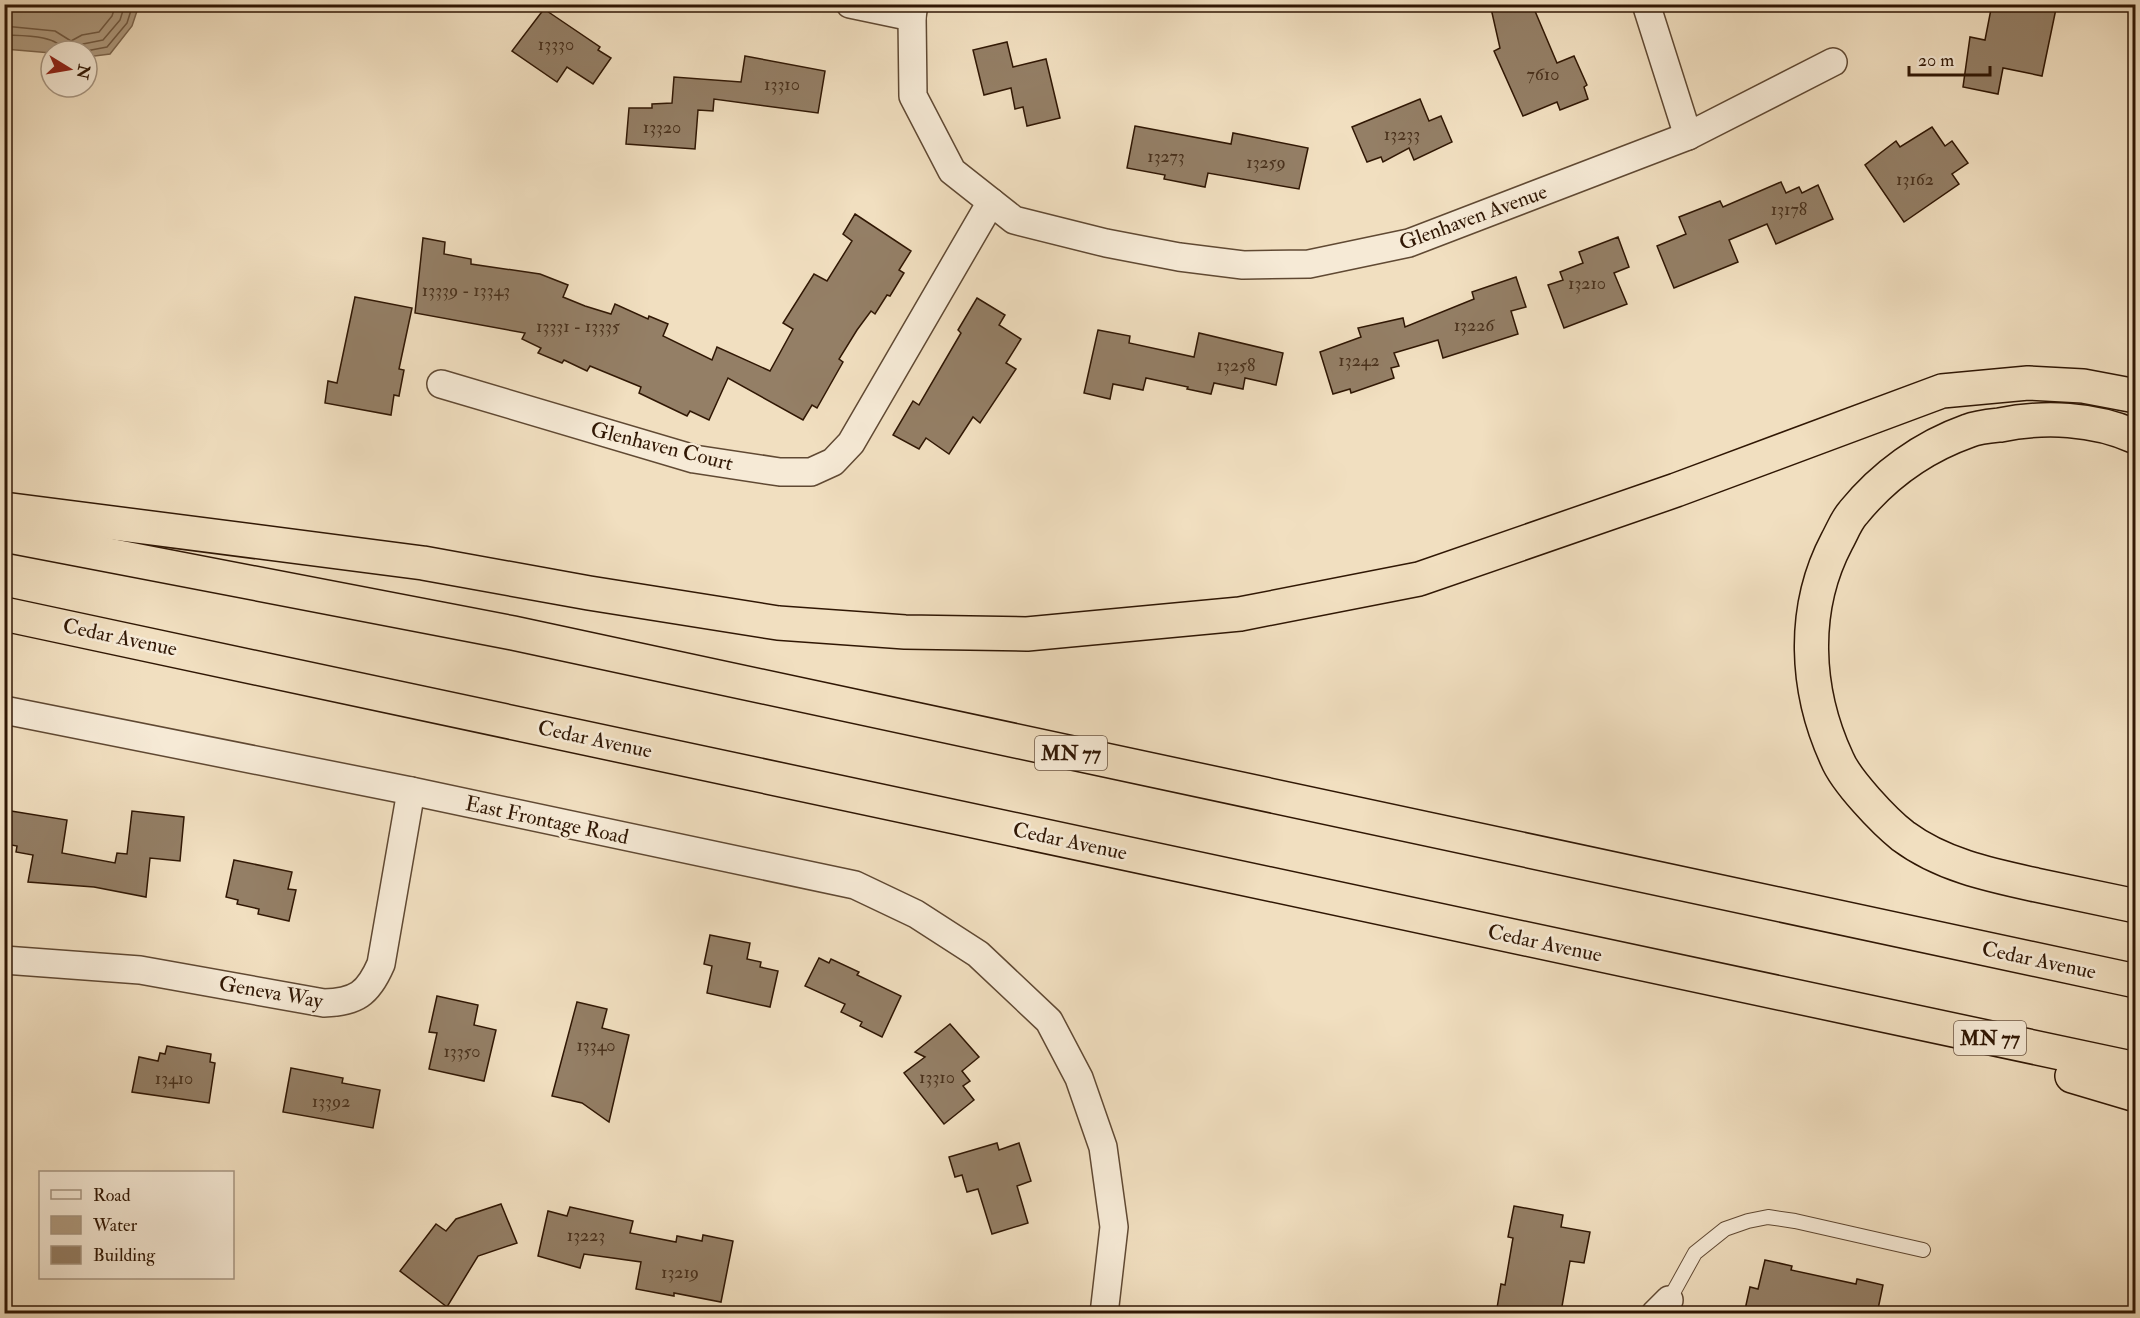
<svg xmlns="http://www.w3.org/2000/svg" width="2140" height="1318" viewBox="0 0 2140 1318" font-family="'IM FELL Double Pica',serif">
  <style>
    .water { fill: #af9b80; stroke: #7c664e; stroke-width: 1.5 }
    .lines { fill: none; stroke-linecap: round; stroke-linejoin: round }
    .shore { stroke: #705942; stroke-width: 1.5 }
    .building { fill: #947f66; stroke: #301704; stroke-width: 1.5 }
    .service-casing { stroke: #604933; stroke-width: 16 }
    .minor-casing { stroke: #604933; stroke-width: 30 }
    .motorway-casing { stroke: #301704; stroke-width: 36 }
    .service { stroke: #f6ead6; stroke-width: 14 }
    .minor { stroke: #f6ead6; stroke-width: 27 }
    .motorway { stroke: #f1dfc0; stroke-width: 33 }
    .labels { text-anchor: middle; stroke-width: 5; stroke-linejoin: round; paint-order: stroke }
    .number-label { font-size: 18px; fill: #49311c }
    .shield { fill: #f6ead6; stroke: #6b5643; stroke-width: 1.5 }
    .shield-label { font-size: 20px; font-weight: bold; fill: #301704 }
    .street-label { font-size: 21px; fill: #301704; stroke: #f6ead6 }
  </style>
  <rect width="100%" height="100%" fill="#f1dfc0"/>
  <filter id="stains"><feTurbulence type="fractalNoise" baseFrequency=".00333" numOctaves="4"/><feColorMatrix values="0 0 0 0 .2 0 0 0 0 .09 0 0 0 0 .02 0 0 0 .5 -.17"/></filter>
  <radialGradient id="worn" r=".72"><stop offset=".6" stop-color="#630" stop-opacity="0"/><stop offset="1" stop-color="#630" stop-opacity=".3"/></radialGradient>
  <polygon class="water" points="4,5 5,4 139,5 132,26 110,54 87,57 87,51 51,51 51,53 5,49"/>
  <g class="lines">
    <g class="shore">
      <polyline points="4,26 55,31 71,41 82,35 99,32 112,16 116,4"/>
      <path d="M4 35C21 36 57 34 64 51"/>
      <polyline points="75,51 83,44 103,40 120,20 125,4"/>
      <polyline points="86,51 107,47 127,23 133,4"/>
    </g>
  </g>
  <g class="building">
    <polygon points="1490,4 1532,4 1557,63 1574,56 1587,85 1584,87 1588,99 1560,110 1557,102 1523,116 1494,51 1500,48"/>
    <polygon points="1992,4 2057,4 2042,76 2003,68 1998,94 1963,87 1970,37 1985,40"/>
    <polygon points="544,9 600,47 598,50 611,58 593,84 567,67 557,82 512,51"/>
    <polygon points="1007,42 1013,67 1046,59 1060,118 1027,126 1023,107 1015,109 1011,88 984,95 973,50"/>
    <polygon points="745,56 825,71 818,113 714,99 713,111 698,110 695,149 626,144 629,108 652,108 652,104 672,103 674,77 741,82"/>
    <polygon points="1420,99 1429,121 1441,116 1452,142 1414,160 1409,148 1383,162 1381,157 1367,162 1352,127"/>
    <polygon points="1135,126 1231,144 1233,133 1308,148 1299,189 1208,173 1205,187 1164,179 1165,175 1127,168"/>
    <polygon points="1932,127 1945,146 1952,141 1968,163 1952,174 1959,184 1904,222 1865,165 1896,141 1900,147"/>
    <polygon points="1781,182 1786,193 1799,187 1802,193 1818,185 1833,219 1776,244 1767,224 1729,240 1738,262 1674,288 1657,246 1686,234 1679,217 1720,201 1723,207"/>
    <polygon points="855,214 911,251 899,270 904,273 890,296 887,295 875,314 871,311 857,330 839,359 843,362 817,408 812,405 803,420 728,378 709,420 690,411 687,416 639,393 641,387 590,366 587,371 564,360 562,363 538,353 541,348 522,339 525,333 415,313 423,238 445,242 444,254 471,259 471,264 540,274 568,285 563,297 585,306 611,314 615,304 648,319 649,316 668,324 663,336 712,360 717,347 770,371 793,329 783,323 814,274 827,281 852,241 843,234"/>
    <polygon points="1618,237 1629,267 1614,273 1627,304 1564,328 1548,285 1563,280 1560,272 1583,263 1579,252"/>
    <polygon points="1516,277 1526,307 1511,311 1518,334 1443,358 1438,340 1394,353 1399,366 1391,368 1394,378 1351,393 1350,389 1333,394 1320,352 1361,337 1358,328 1403,318 1405,327 1474,299 1472,292"/>
    <polygon points="355,297 412,308 399,369 404,370 399,396 394,395 391,415 325,403 328,381 337,383"/>
    <polygon points="977,298 1005,315 999,325 1021,339 1006,363 1016,369 980,423 973,417 949,454 926,438 919,449 893,435 913,401 919,405 961,333 958,330"/>
    <polygon points="1098,330 1130,336 1129,343 1194,357 1199,333 1283,353 1276,385 1245,378 1243,389 1214,383 1211,394 1187,389 1188,387 1146,378 1143,390 1113,384 1110,399 1084,393"/>
    <polygon points="11,811 67,820 62,853 115,863 117,853 127,854 132,811 184,817 180,861 150,858 146,897 94,887 28,882 33,855 16,852 17,846 6,844"/>
    <polygon points="234,860 292,872 288,889 296,890 289,921 258,914 259,909 237,904 238,900 226,897"/>
    <polygon points="710,935 750,943 747,959 761,962 760,967 778,971 770,1007 707,993 712,966 704,964"/>
    <polygon points="819,958 829,963 831,959 859,972 857,975 901,996 882,1037 860,1026 862,1022 841,1012 845,1004 805,986"/>
    <polygon points="437,996 478,1005 474,1025 496,1030 484,1081 429,1069 437,1033 429,1032"/>
    <polygon points="577,1002 607,1009 602,1028 629,1035 609,1122 582,1103 552,1096"/>
    <polygon points="950,1024 979,1057 962,1071 970,1081 963,1086 974,1100 944,1124 904,1073 925,1057 915,1052"/>
    <polygon points="167,1046 211,1054 210,1062 215,1063 209,1103 132,1092 139,1057 158,1061 160,1053 165,1054"/>
    <polygon points="291,1068 343,1078 342,1083 380,1090 373,1128 283,1112"/>
    <polygon points="997,1143 999,1150 1019,1143 1031,1181 1017,1186 1028,1223 992,1234 978,1189 967,1192 962,1175 955,1177 949,1157"/>
    <polygon points="501,1204 517,1243 478,1256 447,1307 400,1271 436,1224 446,1231 456,1219"/>
    <polygon points="1514,1206 1563,1215 1561,1227 1590,1232 1584,1263 1570,1261 1561,1312 1536,1307 1535,1314 1496,1314 1501,1284 1505,1285 1513,1238 1508,1237"/>
    <polygon points="570,1207 633,1221 630,1233 676,1242 677,1236 702,1241 703,1235 733,1241 721,1302 674,1293 674,1296 636,1289 641,1262 584,1254 580,1268 538,1256 548,1211 567,1216"/>
    <polygon points="1765,1260 1792,1266 1791,1270 1856,1284 1857,1279 1883,1285 1877,1314 1744,1314 1750,1287 1758,1289"/>
  </g>
  <g class="lines">
    <g class="service-casing">
      <polyline id="service" points="1669,1300 1695,1253 1725,1229 1748,1221 1768,1217 1795,1221 1923,1250"/>
    </g>
    <g class="minor-casing">
      <g id="minor">
        <polyline points="850,4 912,17"/>
        <polyline points="914,4 912,17 913,96 952,171 1014,220 1106,243 1179,257 1243,265 1309,264 1409,243 1688,136 1833,62"/>
        <polyline points="1646,4 1688,136"/>
        <polyline points="441,384 694,459 780,472 811,472 833,462 851,443 991,202"/>
        <polyline points="4,710 411,791 855,885 916,914 978,954 1049,1021 1079,1078 1103,1147 1114,1227 1104,1314"/>
        <path d="M4 960 140 970 324 1003C356 1002 368 994 381 964L411 791"/>
        <polyline points="1655,1314 1669,1300"/>
      </g>
    </g>
    <g class="motorway-casing">
      <g id="motorway">
        <path d="M2136 437C2094 418 2044 416 2000 425 1990 426 1978 427 1968 431 1923 447 1883 476 1853 513 1846 521 1842 532 1837 541 1801 609 1805 690 1837 759 1846 781 1884 821 1903 836 1942 865 1990 875 2036 885 2069 892 2102 899 2136 906"/>
        <polyline points="4,509 423,563 589,593 778,623 905,632 1027,634 1240,614 1419,579 1676,490 1942,391 2028,383 2083,386 2136,396"/>
        <polyline points="4,535 513,633 2136,981"/>
        <polyline points="4,614 2136,1069"/>
        <polyline points="2072,1076 2136,1095"/>
      </g>
    </g>
    <use href="#service" class="service"/>
    <use href="#minor" class="minor"/>
    <use href="#motorway" class="motorway"/>
  </g>
  <g class="labels">
    <g class="number-label">
      <text x="556" y="50">13330</text>
      <text x="1543" y="80">7610</text>
      <text x="782" y="90">13310</text>
      <text x="662" y="133">13320</text>
      <text x="1402" y="140">13233</text>
      <text x="1166" y="162">13273</text>
      <text x="1266" y="168">13259</text>
      <text x="1915" y="185">13162</text>
      <text x="1789" y="215">13178</text>
      <text x="1587" y="289">13210</text>
      <text x="466" y="296">13339 - 13343</text>
      <text x="1474" y="331">13226</text>
      <text x="578" y="332">13331 - 13335</text>
      <text x="1359" y="366">13242</text>
      <text x="1236" y="371">13258</text>
      <text x="596" y="1051">13340</text>
      <text x="462" y="1057">13350</text>
      <text x="937" y="1083">13310</text>
      <text x="174" y="1084">13410</text>
      <text x="331" y="1107">13392</text>
      <text x="586" y="1241">13223</text>
      <text x="680" y="1278">13219</text>
    </g>
    <g class="shield">
      <rect x="1035" y="736" width="72" height="34" rx="4.5"/>
      <rect x="1954" y="1021" width="72" height="34" rx="4.5"/>
    </g>
    <g class="shield-label">
      <text x="1071" y="760">MN 77</text>
      <text x="1990" y="1045">MN 77</text>
    </g>
    <g class="street-label">
      <text transform="translate(1473 217) rotate(-20)" y="7">Glenhaven Avenue</text>
      <text transform="translate(662 446) rotate(14)" y="7">Glenhaven Court</text>
      <text transform="translate(120 637) rotate(12)" y="7">Cedar Avenue</text>
      <text transform="translate(595 739) rotate(12)" y="7">Cedar Avenue</text>
      <text transform="translate(547 820) rotate(12)" y="7">East Frontage Road</text>
      <text transform="translate(1070 841) rotate(12)" y="7">Cedar Avenue</text>
      <text transform="translate(1545 943) rotate(12)" y="7">Cedar Avenue</text>
      <text transform="translate(2039 960) rotate(12)" y="7">Cedar Avenue</text>
      <text transform="translate(271 992) rotate(10)" y="7">Geneva Way</text>
    </g>
  </g>
  <rect width="2140" height="1318" fill="none" stroke="#f1dfc0" stroke-width="24"/>
  <rect x="6" y="6" width="2128" height="1306" fill="none" stroke="#301704" stroke-width="3"/>
  <rect x="12" y="12" width="2116" height="1294" fill="none" stroke="#301704" stroke-width="1.5"/>
  <rect x="39" y="1171" width="195" height="108" fill="#f6ead6" stroke="#a79682" stroke-width="1.5"/>
  <rect x="51" y="1190" width="30" height="9" fill="#f6ead6" stroke="#a79682" stroke-width="1.5"/>
  <text x="93" y="1201" font-size="18" fill="#301704">Road</text>
  <rect x="51" y="1216" width="30" height="18" fill="#af9b80" stroke="#a79682" stroke-width="1.5"/>
  <text x="93" y="1231" font-size="18" fill="#301704">Water</text>
  <rect x="51" y="1246" width="30" height="18" fill="#947f66" stroke="#a79682" stroke-width="1.5"/>
  <text x="93" y="1261" font-size="18" fill="#301704">Building</text>
  <g transform="translate(69 69) rotate(101)"><circle r="28" fill="#f6ead6" stroke="#a79682" stroke-width="1.5"/>
  <path d="M0-4.5L10 22L0 15L-10 22Z" fill="#8f2418"/>
  <text y="-9" font-size="16" font-weight="bold" text-anchor="middle" fill="#301704">N</text>
  </g>
  <path d="M1909 66v9h81v-9" fill="none" stroke="#301704" stroke-width="3"/>
  <text x="1918" y="66" font-size="18" fill="#301704" stroke="#f6ead6" stroke-width="4.5" paint-order="stroke">20 m</text>
  <rect width="100%" height="100%" filter="url(#stains)"/>
  <rect width="100%" height="100%" fill="url(#worn)"/>
</svg>
